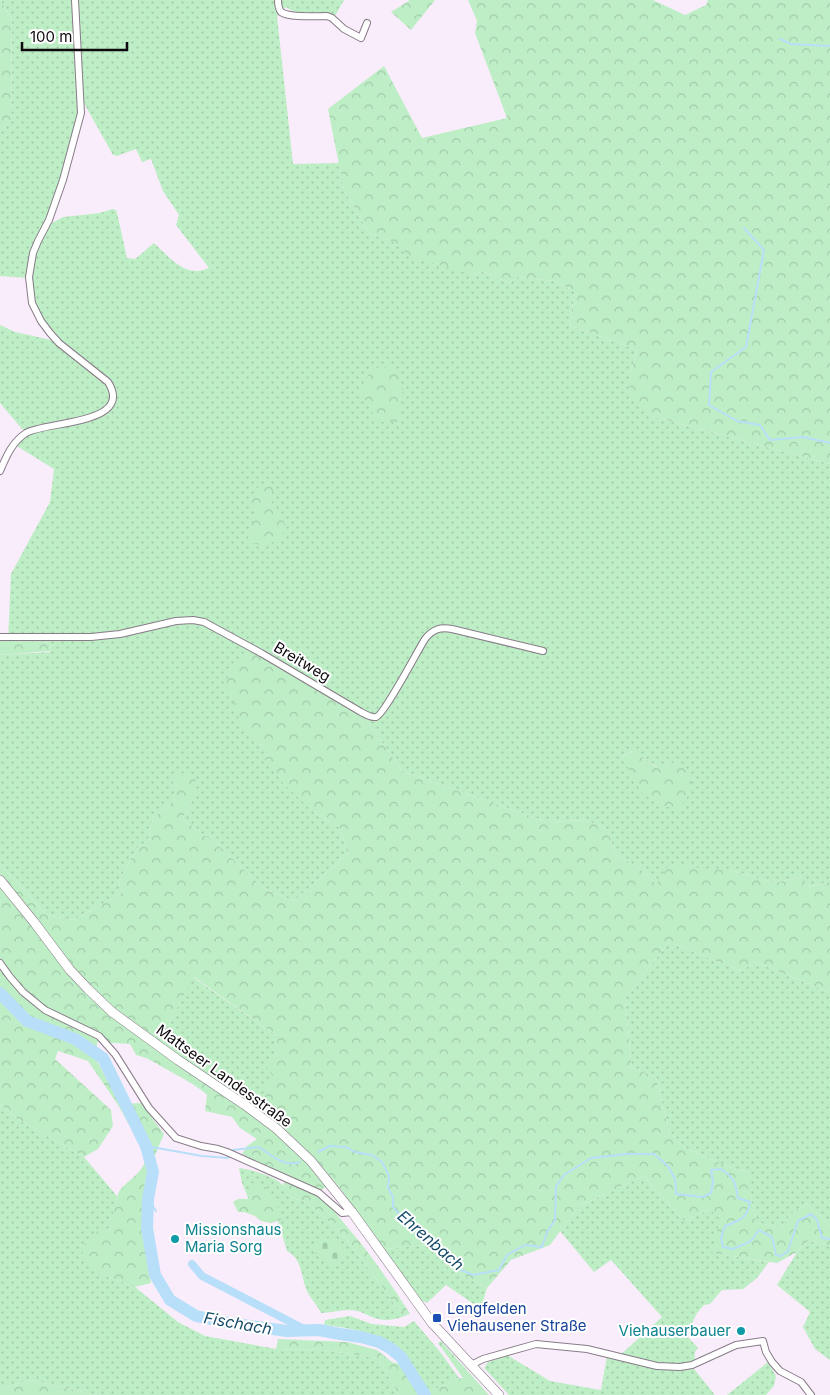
<svg xmlns="http://www.w3.org/2000/svg" width="830" height="1395" viewBox="0 0 830 1395" font-family="Inter,sans-serif">
  <style>
    .grass { fill: url(#grass-dots); fill-rule: evenodd }
    .forest { fill: url(#forest-crowns) }
    .cemetery { fill: url(#cemetery-stones) }
    .lines { fill: none; stroke-linecap: round; stroke-linejoin: round }
    .stream { stroke: #b7dff9; stroke-width: 2 }
    .canal { stroke: #b7dff9; stroke-width: 8 }
    .river { stroke: #b7dff9; stroke-width: 12 }
    .minor-casing { stroke: #877c88; stroke-width: 8 }
    .secondary-casing { stroke: #877c88; stroke-width: 10 }
    .minor { stroke: #fff; stroke-width: 6 }
    .secondary { stroke: #fff; stroke-width: 9 }
    .culture-dot { fill: #0f9aa8; stroke: #fff; stroke-width: 2 }
    .transit-dot { fill: #1a4fb4; stroke: #fff; stroke-width: 2 }
    .labels { text-anchor: middle; stroke-width: 4; stroke-linejoin: round; paint-order: stroke }
    .street-label { font-size: 15px; fill: #0e0a0f; stroke: #fff }
    .culture-label { font-size: 15px; fill: #0d838f; stroke: #fff; text-anchor: start }
    .transit-label { font-size: 15px; fill: #164399; stroke: #fff; text-anchor: start }
    .water-label { font-size: 16px; font-style: italic; fill: #164b69; stroke: #fff }
  </style>
  <defs>
    <pattern id="grass-dots" width="8" height="8" patternUnits="userSpaceOnUse" patternTransform="scale(1.25)"><rect width="8" height="8" fill="#beeec6"/><path d="M2 2h.1M6 6h.1" fill="none" stroke="#a2cba9" stroke-width="1.8" stroke-linecap="round"/></pattern>
    <pattern id="forest-crowns" width="20" height="18" patternUnits="userSpaceOnUse" patternTransform="scale(1.25)"><rect width="20" height="18" fill="#beeec6"/><path d="M2 6a3 3 0 1 1 6 0M12 15a3 3 0 1 1 6 0" fill="none" stroke="#a2cba9"/></pattern>
    <pattern id="cemetery-stones" width="16" height="16" patternUnits="userSpaceOnUse" patternTransform="scale(1.25)"><rect width="16" height="16" fill="#beeec6"/><path d="M2 7V4a2 2 0 0 1 4 0v3zM10 15v-3a2 2 0 0 1 4 0v3z" fill="#a2cba9"/></pattern>
  </defs>
  <rect width="100%" height="100%" fill="#faedfb"/>
  <g class="grass">
    <polygon points="0,0 75,0 80,109 62,180 27,278 0,276 0,132 11,119 12,18"/>
    <path d="M77 0H344L335 16C320 9 299 18 286 7L277 16 293 164 339 163 344 190 369 233 402 245 472 274 483 272 509 283 518 277 554 281 575 292 569 325 637 350 631 371 652 416 830 464V882L807 887 802 876 775 883 733 871 656 884 638 867 614 854 609 830 585 820 547 822 402 771 365 718 255 742 266 747 311 810 340 828 348 854 294 901 263 888 219 846 182 819 192 801 172 780 176 790V799L153 818 148 841 137 848 119 881 122 893 74 920 47 915 0 864V655L50 652 51 643 8 641 11 574 50 502 54 469 15 445 32 432 102 415 114 390 57 338 37 310 30 285 33 261 39 243 52 223 63 217 100 213 112 209 116 210 118 217 127 258 135 259 154 243C165 253 181 272 197 271 201 271 206 269 209 268L176 225 179 215 163 191 151 159 142 162 136 149 117 156 113 155 85 105 83 100ZM268 498 273 505 248 531 254 522 257 512 248 505ZM632 751 658 767 668 762 679 765 659 804 622 757Z"/>
    <path d="M0 325 15 332 56 341 106 384C112 397 110 403 100 412L25 430 22 429 0 403Z"/>
    <polygon points="669,942 741,971 755,962 826,991 830,988 830,1225 807,1204 792,1213 780,1228 756,1222 750,1193 750,1173 727,1166 685,1148 669,1131 656,1077 632,1068 625,998"/>
    <polygon points="193,977 277,1036 274,1076 257,1105 247,1099 239,1088 242,1083 185,1045 167,1027"/>
    <polygon points="0,1104 21,1121 84,1157 117,1196 114,1211 109,1228 101,1274 135,1287 178,1322 205,1336 276,1349 324,1350 378,1358 399,1395 97,1395 31,1380 0,1389"/>
    <path d="M239 1168C250 1169 278 1177 284 1187 285 1189 286 1192 287 1194L295 1199 306 1201 335 1227 348 1241 384 1289 397 1308 407 1315C397 1320 383 1322 372 1317 367 1315 362 1312 357 1311 345 1308 333 1313 321 1313 317 1305 312 1300 308 1293 300 1278 304 1260 287 1251L278 1221 281 1219 249 1189V1200L242 1183Z"/>
    <polygon points="644,1176 684,1221 710,1209 721,1219 713,1253 769,1262 757,1278 743,1289 722,1290 710,1304 704,1305 697,1313 686,1335 698,1348 695,1352 694,1369 715,1395 509,1395 484,1368 488,1362 507,1355 550,1381 601,1390 607,1356 617,1358 662,1317 611,1260 594,1272 560,1231 579,1206"/>
    <polygon points="808,1241 830,1246 830,1360 815,1349 803,1327 810,1312 777,1285 797,1252"/>
    <polygon points="426,1245 448,1267 487,1288 481,1309 446,1285 427,1303 419,1299 384,1249"/>
    <path d="M350 1316 372 1324 404 1327 414 1321 441 1353 459 1378 455 1379 446 1385 426 1392C420 1382 411 1360 403 1352 388 1335 347 1327 324 1325L325 1320Z"/>
    <polygon points="768,1362 776,1376 774,1386 766,1395 727,1395"/>
  </g>
  <g class="forest">
    <polygon points="0,0 12,18 11,119 0,132 0,139"/>
    <polygon points="410,0 435,0 411,30 391,12"/>
    <polygon points="468,0 653,0 685,15 706,5 708,0 830,0 830,464 652,416 629,393 631,371 637,350 569,325 575,292 554,281 518,277 509,283 483,272 472,274 407,256 401,245 369,233 344,190 328,109 384,66 422,138 507,118 475,33 477,21"/>
    <polygon points="393,366 403,390 399,422 378,422 360,391 372,368"/>
    <path d="M267 482 272 486 273 491 268 498 282 515 286 528 279 540 264 545 248 543C247 527 252 527 257 512L247 505 258 487Z"/>
    <polygon points="0,640 51,643 50,651 0,655"/>
    <path d="M255 652 343 703 365 718 402 771 547 822 585 820 609 830 614 854 638 867 656 884 669 865 733 871 775 883 803 876 807 887 830 882V988L826 991 755 962 741 971 669 942 625 998 632 1068 656 1077 669 1131 685 1148 727 1166 750 1173V1193L756 1222 780 1228 792 1213 807 1204 830 1225V1246L808 1241 797 1252 777 1263 712 1253 720 1219 710 1209 684 1221 644 1176 579 1206 550 1245 511 1260 487 1288 448 1267 426 1245 384 1249 342 1191 318 1162 257 1105 273 1076 267 1068 269 1060 275 1058 277 1036 194 977 167 1027 183 1044 234 1075 242 1083 239 1088 232 1087 222 1095C262 1120 297 1149 327 1186L320 1191C332 1211 349 1228 363 1246 380 1268 395 1290 410 1314L407 1315 397 1308 384 1289 348 1241 335 1227 306 1201 295 1199 287 1194 283 1186 286 1175 242 1154 247 1146 257 1139 240 1128 232 1117 205 1111 207 1095C195 1084 180 1077 166 1069 153 1062 151 1059 136 1055L130 1044 97 1042V1061L120 1104 141 1103 164 1134 148 1172 142 1214 151 1283 135 1287 101 1274 83 1258 82 1247 99 1229 109 1228C112 1219 116 1196 120 1190 129 1179 140 1175 146 1160L142 1148 118 1105 88 1061 58 1051 55 1059 111 1110 113 1126 98 1149 84 1157 21 1121 0 1104V864L47 915 74 920 122 893 119 881 137 848 148 841 153 818 176 799V790L172 780 183 773 195 776C198 795 190 804 182 819L219 846 263 888 294 901 348 854 340 828 311 810 282 782 264 758 266 747 255 742 241 725 226 684 233 663Z"/>
    <polygon points="633,751 657,767 668,762 679,765 691,774 691,791 678,810 659,804 642,793 622,757"/>
    <polygon points="252,1183 261,1183 270,1191 280,1212 281,1220 271,1223 261,1221 255,1216 244,1212 238,1212 233,1202 238,1199 249,1199 249,1189"/>
    <polygon points="278,1339 347,1342 377,1350 392,1362 414,1369 426,1392 446,1385 455,1379 463,1378 438,1343 441,1341 489,1395 399,1395 378,1358 324,1350 276,1349"/>
    <polygon points="31,1380 97,1395 0,1395 0,1389"/>
  </g>
  <polygon class="cemetery" points="323,1235 346,1251 335,1266 313,1251"/>
  <g class="lines">
    <g class="stream">
      <polyline points="780,39 791,44 830,46"/>
      <polyline points="744,228 764,250 746,347 711,372 709,405 737,421 760,425 770,440 803,437 830,443"/>
      <path d="M146 1146 202 1156 228 1158 233 1150 259 1147C271 1155 285 1168 300 1162"/>
      <path d="M318 1152 330 1146 346 1147 355 1152 372 1155 382 1162 389 1176 388 1188 393 1197V1207L402 1217 442 1254 452 1259 459 1269 473 1275 499 1270 507 1255 525 1245 542 1247 547 1232 555 1220 556 1186 564 1175 591 1158 627 1154H654L668 1166 675 1179 676 1194 703 1197 711 1193 713 1181 711 1170 721 1169C735 1179 735 1181 738 1198L750 1202C748 1218 739 1221 725 1226L721 1238 723 1247 733 1249 751 1241 759 1230 772 1237 776 1255 781 1256 788 1251 798 1221 811 1214 817 1220 822 1238 830 1239"/>
      <polyline points="148,1199 156,1211"/>
    </g>
    <polyline class="canal" points="192,1264 202,1276 306,1330"/>
    <polyline class="river" points="0,993 27,1021 75,1039 103,1058 146,1146 153,1172 148,1199 147,1228 155,1275 170,1300 196,1316 229,1323 287,1331 319,1330 340,1334 361,1337 379,1342 390,1348 401,1357 425,1395"/>
    <g class="minor-casing">
      <g id="minor">
        <path d="M278 0C278 4 278 8 281 12 289 18 316 16 327 16L332 18 344 29 361 38 367 23"/>
        <path d="M0 471C6 457 12 442 26 433 46 421 135 425 108 382L59 343 50 333 41 321 32 303 29 277 33 253 38 241 49 220 63 180 81 113 75 0"/>
        <path d="M0 637H91L120 634 176 621 193 620 204 622 261 653 361 712C365 714 371 718 376 717 384 715 418 650 425 639 433 629 440 627 452 629L543 651"/>
        <polyline points="0,963 10,977 23,992 45,1010 99,1036 115,1054 149,1108 176,1138 201,1146 218,1149 227,1152 319,1193 342,1213 352,1212"/>
        <polyline points="471,1365 483,1359 536,1344 587,1349 657,1366 680,1367 692,1365 736,1345 763,1341 766,1352 772,1362 780,1371 801,1382 811,1395"/>
      </g>
    </g>
    <g class="secondary-casing">
      <polyline id="secondary" points="0,880 34,922 70,970 88,989 112,1012 178,1060 245,1105 277,1129 311,1161 352,1212 432,1323 499,1395"/>
    </g>
    <use href="#minor" class="minor"/>
    <use href="#secondary" class="secondary"/>
  </g>
  <g class="culture-dot">
    <circle cx="175" cy="1239" r="5"/>
    <circle cx="741" cy="1331" r="5"/>
  </g>
  <rect class="transit-dot" x="432" y="1313" width="10" height="10" rx="2.5"/>
  <g class="labels">
    <g class="street-label">
      <text transform="translate(302 662) rotate(31)" y="5">Breitweg</text>
      <text transform="translate(224 1076) rotate(36)" y="5">Mattseer Landesstraße</text>
    </g>
    <g class="culture-label">
      <text x="185" y="1235">Missionshaus<tspan x="185" dy="17">Maria Sorg</tspan></text>
      <text x="731" y="1336" text-anchor="end">Viehauserbauer</text>
    </g>
    <g class="transit-label">
      <text x="447" y="1314">Lengfelden<tspan x="447" dy="17">Viehausener Straße</tspan></text>
    </g>
    <g class="water-label">
      <text transform="translate(431 1240) rotate(41)" y="6">Ehrenbach</text>
      <text transform="translate(238 1323) rotate(10)" y="6">Fischach</text>
    </g>
  </g>
  <path d="M22 42v8h105v-8" fill="none" stroke="#0e0a0f" stroke-width="2.5"/>
  <text x="30" y="42" font-size="15" fill="#0e0a0f" stroke="#ffffff" stroke-width="4" paint-order="stroke">100 m</text>
</svg>
